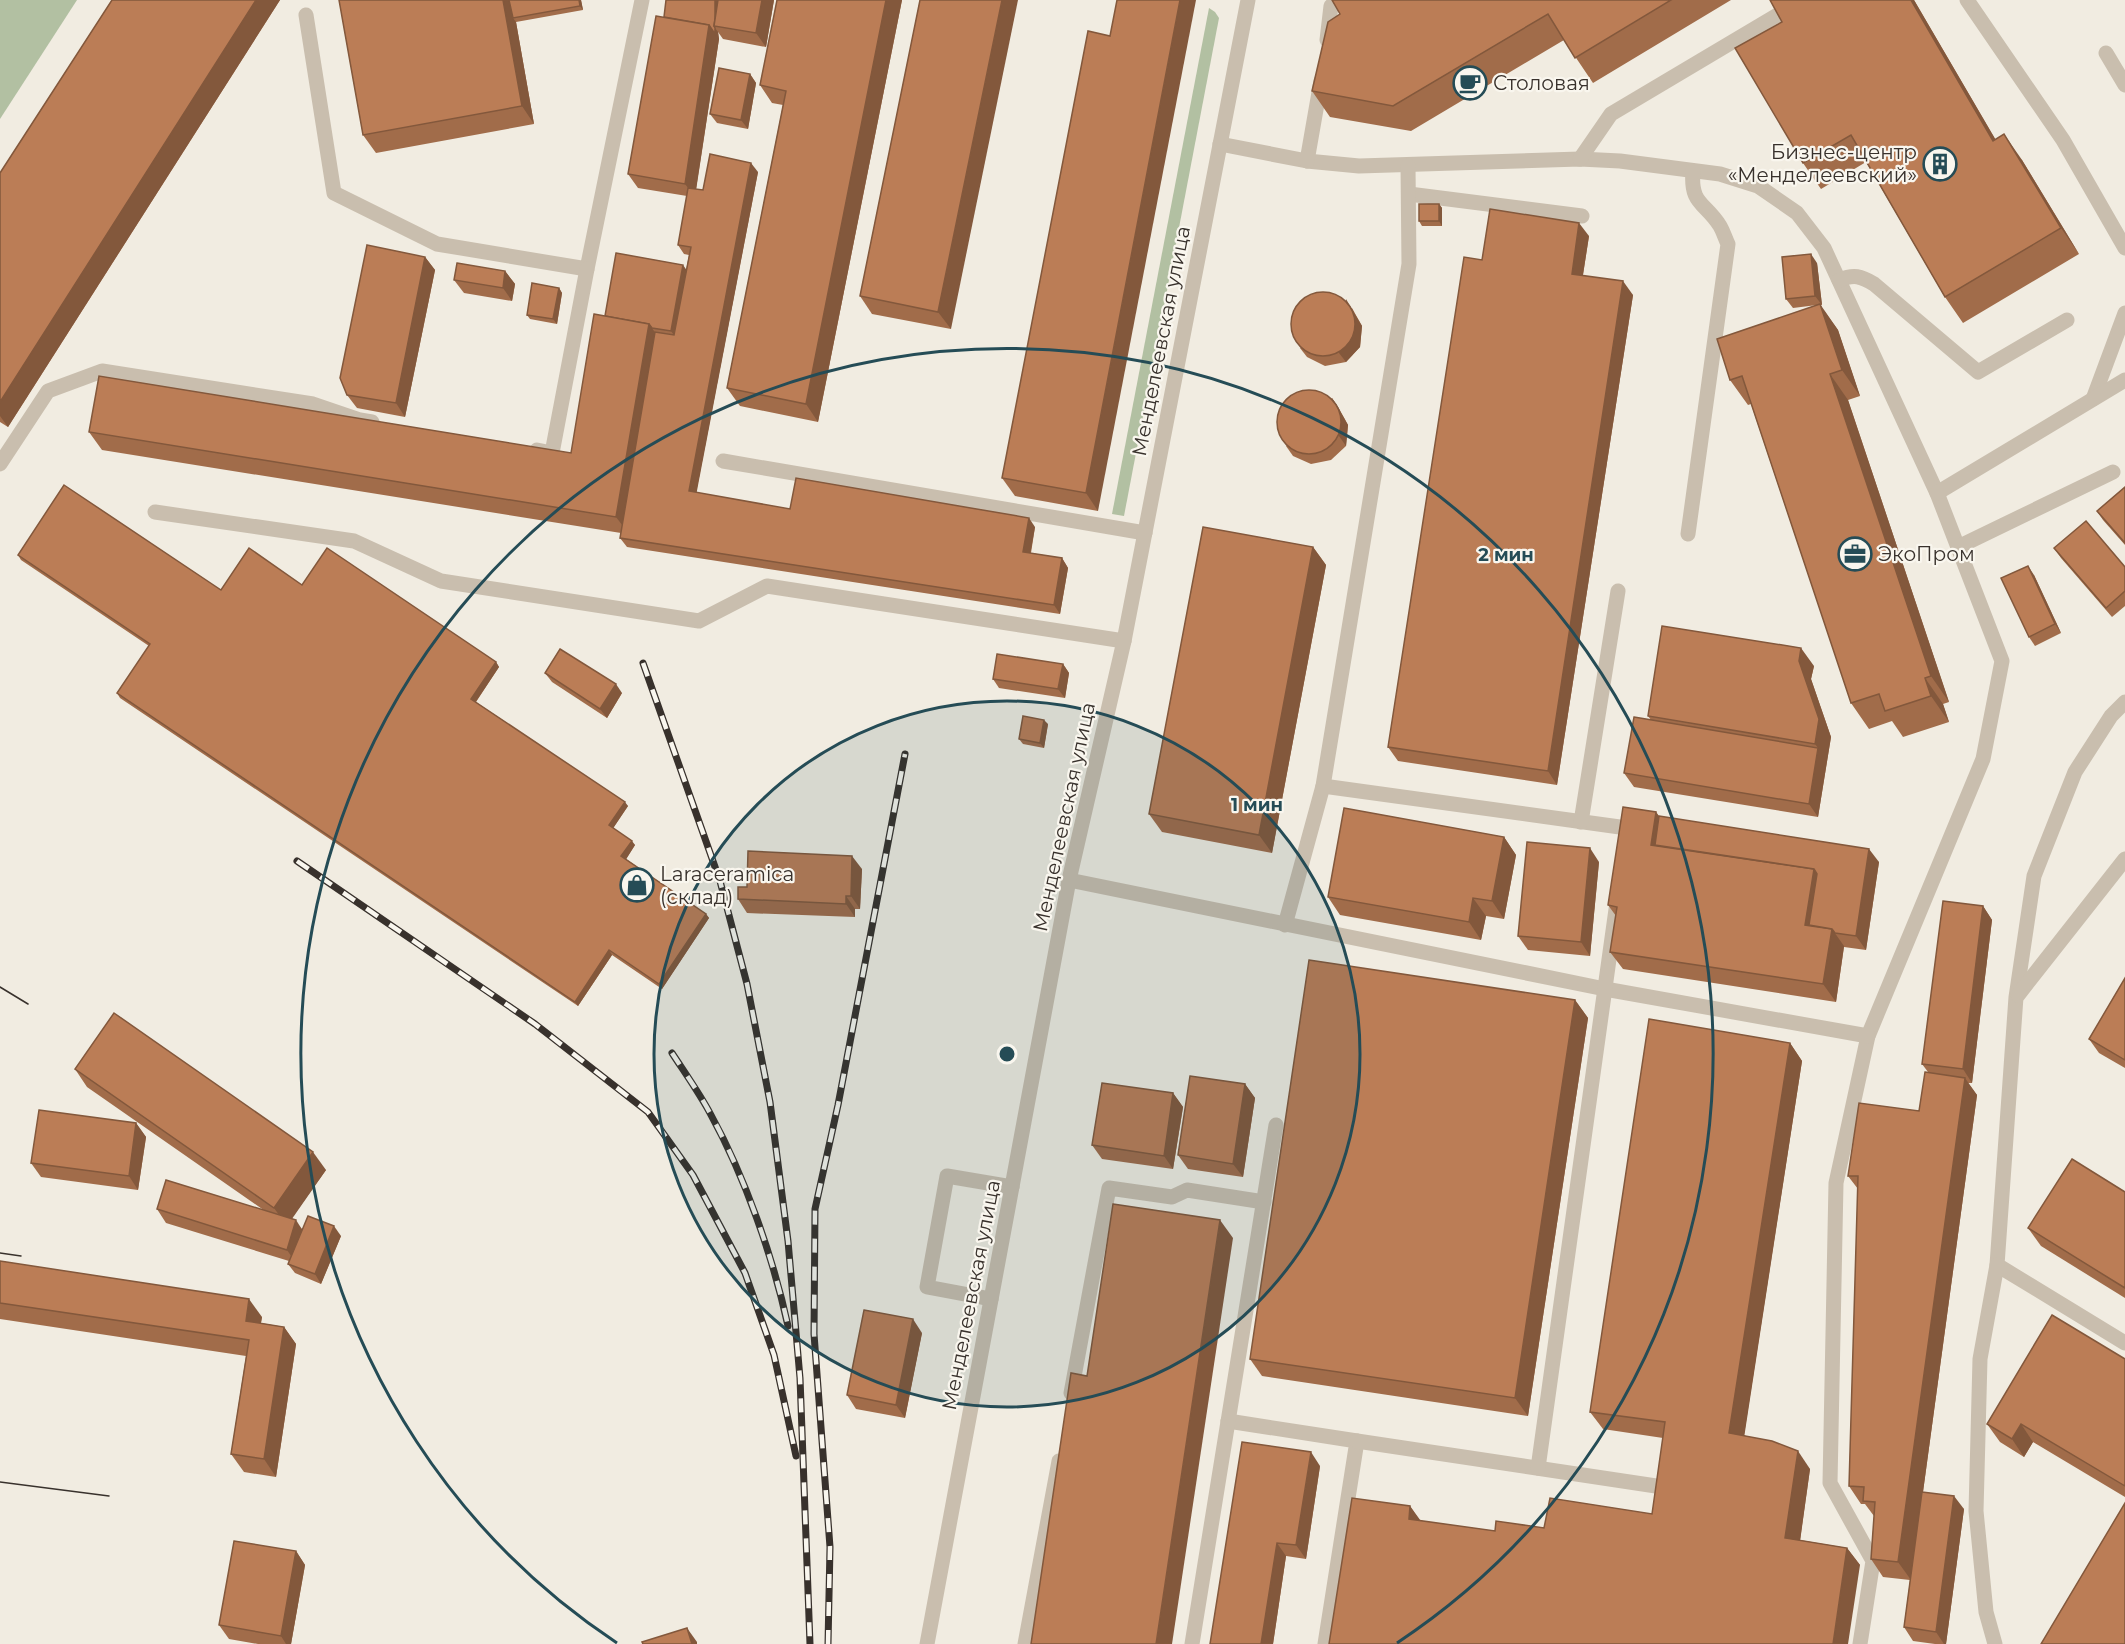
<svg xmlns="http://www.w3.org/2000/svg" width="2125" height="1644" viewBox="0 0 2125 1644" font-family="Montserrat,sans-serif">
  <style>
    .green { fill: #b2c0a2 }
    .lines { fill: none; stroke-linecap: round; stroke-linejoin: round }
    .minor { stroke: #c9beae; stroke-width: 15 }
    .tram { stroke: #38312c; stroke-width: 1.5 }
    .rail-casing { stroke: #38312c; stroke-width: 7 }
    .rail { stroke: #f9f6ee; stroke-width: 4.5; stroke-dasharray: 14; stroke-linecap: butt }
    .wall { fill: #a16c4a }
    .shaded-wall { fill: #83583c }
    .building { fill: #bb7d56; stroke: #83583c; stroke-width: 1.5 }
    .ring { fill: none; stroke: #254c56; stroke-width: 3 }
    .labels { text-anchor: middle; stroke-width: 4.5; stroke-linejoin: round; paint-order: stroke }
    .poi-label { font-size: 20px; fill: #38312c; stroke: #f9f6ee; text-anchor: start }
    .street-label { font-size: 20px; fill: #38312c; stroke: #f9f6ee }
    .centre { fill: #254c56; stroke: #f9f6ee; stroke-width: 3 }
    .ring-label { font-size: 18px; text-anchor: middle; font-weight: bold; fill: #254c56; stroke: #f9f6ee; stroke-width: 4.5; stroke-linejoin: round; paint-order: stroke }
  </style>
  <rect width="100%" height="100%" fill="#f1ece1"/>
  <g class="green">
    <polygon points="0,0 77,0 0,119"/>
    <polygon points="1209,8 1215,12 1219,18 1124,516 1112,514"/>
  </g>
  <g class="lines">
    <g class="minor">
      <polyline points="1967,0 2063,140 2125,248"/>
      <polyline points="306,15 334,193 437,244 587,269 642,0"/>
      <polyline points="1327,40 1331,6 1342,0"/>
      <polyline points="2106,53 2125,85"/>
      <polyline points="1220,144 1307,161 1359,166 1580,159 1620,161 1720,174 1758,186 1797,213 1824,248 1937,493 2002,661 1983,759 1868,1036 1836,1183 1830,1483 1873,1561 1860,1644"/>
      <polyline points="1580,159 1611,114 1781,13"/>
      <polyline points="1307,161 1321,81"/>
      <polyline points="1409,194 1582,216"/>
      <path d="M1839 280C1854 274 1861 276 1874 284L1978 372 2067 320"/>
      <polyline points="2093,399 2125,313"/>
      <polyline points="537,450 552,453 587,269"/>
      <polyline points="723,461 1145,533"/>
      <polyline points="0,464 48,391 102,371 313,404 360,420 372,422"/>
      <polyline points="1937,493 2125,380"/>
      <polyline points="155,512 354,541 441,581 699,621 767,586 1124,641"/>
      <path d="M1688 534 1728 244C1725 238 1723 231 1720 226 1705 202 1690 205 1693 171"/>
      <polyline points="1958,547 2113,472"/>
      <polyline points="2125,702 2111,716 2075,772 2034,876 2016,997 1997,1265 2125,1343"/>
      <polyline points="1323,786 1627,828 1626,839"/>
      <polyline points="1581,822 1618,591"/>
      <polyline points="1069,880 1605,989 1868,1036"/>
      <polyline points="1285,925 1323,786 1409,264 1408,166"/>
      <polyline points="2018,995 2125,859"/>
      <polyline points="991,1299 927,1287 947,1176 1012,1187"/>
      <polyline points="1071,1393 1109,1188 1172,1197 1187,1190 1264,1202"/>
      <polyline points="1228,1421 1357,1441 1325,1644"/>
      <polyline points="1357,1441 1656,1486"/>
      <polyline points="1538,1468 1618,895"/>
      <polyline points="927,1644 1069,880 1124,641 1248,0"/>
      <polyline points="1025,1644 1059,1461"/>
      <polyline points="1192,1644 1276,1125"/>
      <polyline points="1995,1644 1986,1612 1976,1511 1980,1359 1997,1265"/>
    </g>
    <g class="tram">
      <polyline points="0,987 28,1004"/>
      <polyline points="0,1253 21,1256"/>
      <polyline points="0,1482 109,1496"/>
    </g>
    <g class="rail-casing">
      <g id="rail">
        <polyline points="643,663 720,881 747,984 770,1102 788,1241 800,1378 810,1644"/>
        <polyline points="297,861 535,1024 648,1112 693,1175 745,1273 774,1355 796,1456"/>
        <path d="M672 1053C685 1073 700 1094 711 1115 745 1177 773 1257 788 1326"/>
        <polyline points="828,1644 830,1547 814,1334 815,1209 838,1105 905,754"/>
      </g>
    </g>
    <use href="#rail" class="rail"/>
  </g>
  <g class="wall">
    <polygon points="112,0 280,0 8,427 0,422 0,173"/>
    <polygon points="339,0 581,0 583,10 516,22 534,124 376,153 363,135"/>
    <polygon points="718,0 774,0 766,47 723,39 718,32 719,39 696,189 703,190 758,172 696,493 790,509 1035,527 1031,553 1062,558 1068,568 1060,614 627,547 620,538 621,533 102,450 89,432 571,453 605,316 686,270 689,255 684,254 678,245 687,196 638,188 628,174 664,17"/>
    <polygon points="777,0 902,0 818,422 740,406 727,388 783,105 772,103 760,85"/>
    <polygon points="920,0 951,329 872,314 860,296"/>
    <polygon points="1332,0 1731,0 1593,83 1564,40 1411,131 1330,117 1312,91 1340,14"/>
    <polygon points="1770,0 1914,0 1995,139 2022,160 2079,254 1963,323 1945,297 1866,162 1821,189 1803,163 1782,22"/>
    <polygon points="1110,36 1098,511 1015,496 1002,478"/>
    <polygon points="750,74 756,83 748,129 717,123 710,114"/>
    <polygon points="1439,204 1442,208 1442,226 1422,226 1419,221"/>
    <polygon points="1589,236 1583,275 1633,295 1557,785 1398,761 1388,747 1482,260"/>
    <polygon points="425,257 435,270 405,417 357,408 347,395"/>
    <polygon points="1817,263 1822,305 1820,305 1838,330 1860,396 1848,400 1949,702 1943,704 1949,722 1903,737 1892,721 1869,729 1851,703 1751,404 1748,405 1730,380 1817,305 1793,308 1786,299"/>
    <polygon points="505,271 515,284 512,301 464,293 454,280"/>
    <polygon points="559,288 562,293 557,324 530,319 527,315"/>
    <polygon points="1352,308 1362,326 1360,347 1346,362 1325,366 1307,357 1300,348"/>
    <polygon points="1332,398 1338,407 1348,425 1346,446 1331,460 1311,464 1293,456 1286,446"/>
    <polygon points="2125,487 2125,545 2103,520 2097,511"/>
    <polygon points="1313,547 1326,565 1272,853 1162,832 1149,814"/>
    <polygon points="2054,548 2125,567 2125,606 2112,617 2061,558"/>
    <polygon points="18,555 221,590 302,585 496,662 499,667 476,702 628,806 613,828 635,845 626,859 706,914 709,918 662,989 612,955 578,1006 120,698 117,693 149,646 21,560"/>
    <polygon points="2034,575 2061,633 2035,646 2029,637"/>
    <polygon points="1063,664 1069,673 1065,698 999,688 993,679"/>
    <polygon points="1814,666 1811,679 1831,737 1818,817 1634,787 1624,773 1651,720 1648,716"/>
    <polygon points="545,673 622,693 607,718 552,682"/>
    <polygon points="1048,724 1044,748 1023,744 1019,739"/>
    <polygon points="1656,812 1659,816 1879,862 1866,950 1844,947 1836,1002 1623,969 1610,952 1616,916 1608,905"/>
    <polygon points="1504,837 1516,855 1504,919 1486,916 1481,940 1340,915 1328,897"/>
    <polygon points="1599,862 1590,956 1528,950 1518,936"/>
    <polygon points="862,869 860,909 855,909 855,917 747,913 738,899 747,887"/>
    <polygon points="1983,906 1992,920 1972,1083 1968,1083 1977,1095 1923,1492 1964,1509 1946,1644 1935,1644 1913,1641 1904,1627 1910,1580 1883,1577 1871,1559 1874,1516 1865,1504 1861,1504 1849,1486 1858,1189 1848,1176 1919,1111 1928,1072 1922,1064"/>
    <polygon points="2125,978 2125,1068 2099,1053 2089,1039"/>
    <polygon points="1575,1000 1588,1018 1528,1416 1262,1376 1250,1359"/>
    <polygon points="1790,1043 1802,1061 1744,1435 1810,1469 1800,1540 1847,1548 1860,1565 1329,1644 1410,1506 1420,1521 1495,1531 1544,1528 1652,1514 1663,1438 1603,1429 1590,1412"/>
    <polygon points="75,1069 326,1170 291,1219 302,1229 341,1236 321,1284 295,1273 288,1264 289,1261 166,1223 157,1209 265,1211 87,1087"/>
    <polygon points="1245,1084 1255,1098 1243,1177 1188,1169 1178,1155"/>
    <polygon points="1173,1093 1183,1107 1173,1169 1102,1159 1092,1145"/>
    <polygon points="136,1123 146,1137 138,1190 41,1177 31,1163"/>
    <polygon points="2125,1192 2125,1298 2041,1246 2028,1228"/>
    <polygon points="0,1261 262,1317 261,1323 284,1327 296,1344 276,1477 244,1472 231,1454 246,1356 0,1319"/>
    <polygon points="922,1333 905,1418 856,1409 847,1395"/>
    <polygon points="2125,1359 2125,1497 2033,1442 2024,1457 2000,1442 1987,1424"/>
    <polygon points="1320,1466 1306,1559 1286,1556 1273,1644 1210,1644"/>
    <polygon points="296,1551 305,1565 291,1644 258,1644 229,1639 219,1625"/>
  </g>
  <g class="shaded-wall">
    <polygon points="256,0 280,0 8,427 0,416 0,402"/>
    <polygon points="503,0 512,0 513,18 516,22 534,124 522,106"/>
    <polygon points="579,0 581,0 583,10 580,6"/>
    <polygon points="715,0 718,0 715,26"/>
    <polygon points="762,0 774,0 766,47 756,33"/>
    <polygon points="886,0 902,0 818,422 806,404"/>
    <polygon points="1002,0 1018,0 951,329 938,312"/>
    <polygon points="1180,0 1196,0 1098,511 1086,493"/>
    <polygon points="1911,0 1914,0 2011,166 1993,141"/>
    <polygon points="709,25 715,28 718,32 719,39 695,197 685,184"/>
    <polygon points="750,74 756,83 748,129 741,120"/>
    <polygon points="2004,134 2022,160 2079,254 2061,228"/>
    <polygon points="751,163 758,172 695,501 689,491"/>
    <polygon points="1439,204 1442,208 1442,226 1439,221"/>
    <polygon points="1579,223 1589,236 1581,287 1572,274"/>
    <polygon points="1811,254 1817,263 1822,305 1815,296"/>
    <polygon points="425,257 435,270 405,417 396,403"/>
    <polygon points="683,265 693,279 680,344 671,331"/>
    <polygon points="505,271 515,284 512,301 503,288"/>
    <polygon points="1623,281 1633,295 1557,785 1548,771"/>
    <polygon points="559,288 562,293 557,324 553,319"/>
    <polygon points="1346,299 1362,326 1360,347 1346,362 1339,353"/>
    <polygon points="1820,304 1838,330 1860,396 1842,370"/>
    <polygon points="649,324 662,342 629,534 616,517"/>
    <polygon points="1830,374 1848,400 1949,702 1931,676"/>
    <polygon points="1332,398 1338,407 1348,425 1346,446 1339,436"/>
    <polygon points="1029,518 1035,527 1029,561 1023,552"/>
    <polygon points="1313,547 1326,565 1272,853 1259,835"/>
    <polygon points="1062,558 1068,568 1060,614 1054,605"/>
    <polygon points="2028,566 2034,575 2061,633 2055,624"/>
    <polygon points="1801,648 1814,666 1811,679 1831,737 1818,817 1809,804 1818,748 1815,744 1799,661"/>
    <polygon points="496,662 499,667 475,703 471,699"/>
    <polygon points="1063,664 1069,673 1065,698 1058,689"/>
    <polygon points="1925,678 1943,704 1949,722 1931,696"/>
    <polygon points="616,684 622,693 607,718 600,709"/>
    <polygon points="1044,720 1048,724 1044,748 1040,743"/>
    <polygon points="625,802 628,806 612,830 609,825"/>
    <polygon points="1656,812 1668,830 1665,851 1651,845"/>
    <polygon points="1504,837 1516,855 1504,919 1492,901"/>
    <polygon points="632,841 635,845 625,861 621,856"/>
    <polygon points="1590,848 1599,862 1590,956 1581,942"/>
    <polygon points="1869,849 1879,862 1866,950 1856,936"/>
    <polygon points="852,856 862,869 860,909 851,896"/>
    <polygon points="1814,869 1826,887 1820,931 1805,925"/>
    <polygon points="846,896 855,909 855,917 846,904"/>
    <polygon points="1473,898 1486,916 1481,940 1469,922"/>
    <polygon points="1983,906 1992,920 1972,1083 1963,1069"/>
    <polygon points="706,914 709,918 662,989 659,984"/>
    <polygon points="1832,929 1844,946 1836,1002 1823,984"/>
    <polygon points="609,950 612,955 578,1006 575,1002"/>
    <polygon points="1575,1000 1588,1018 1528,1416 1515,1398"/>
    <polygon points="1790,1043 1802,1061 1742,1451 1729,1433"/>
    <polygon points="1965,1078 1977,1095 1911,1580 1898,1562"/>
    <polygon points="1245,1084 1255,1098 1243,1177 1233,1164"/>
    <polygon points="1173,1093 1183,1107 1173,1169 1164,1156"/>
    <polygon points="136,1123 146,1137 138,1190 129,1176"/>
    <polygon points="313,1152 326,1170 287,1226 274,1208"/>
    <polygon points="296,1220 305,1234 296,1263 287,1250"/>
    <polygon points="1220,1220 1233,1238 1172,1644 1156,1644"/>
    <polygon points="334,1226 341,1236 321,1284 315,1274"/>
    <polygon points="249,1299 262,1317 258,1339 246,1321"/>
    <polygon points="913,1319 922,1333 905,1418 896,1405"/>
    <polygon points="284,1327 296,1344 276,1477 264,1459"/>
    <polygon points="2021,1424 2033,1442 2024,1457 2012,1439"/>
    <polygon points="1798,1451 1810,1469 1798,1556 1785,1538"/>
    <polygon points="1311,1452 1320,1466 1306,1559 1296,1545"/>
    <polygon points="1954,1496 1964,1509 1946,1644 1944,1644 1936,1632"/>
    <polygon points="1410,1506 1423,1524 1409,1519"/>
    <polygon points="1277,1543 1286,1556 1273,1644 1261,1644"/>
    <polygon points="1847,1548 1860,1565 1848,1644 1833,1644"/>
    <polygon points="296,1551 305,1565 291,1644 286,1644 281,1636"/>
    <polygon points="687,1628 697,1642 697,1644 692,1644"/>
  </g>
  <g class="building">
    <polygon points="112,0 256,0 0,402 0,173"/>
    <polygon points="339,0 503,0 522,106 363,135"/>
    <polygon points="509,0 579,0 580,6 513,18"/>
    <polygon points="666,0 715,0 715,18 714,26 715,28 715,34 709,25 664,17"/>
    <polygon points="718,0 762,0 756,33 714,26"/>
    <polygon points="777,0 886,0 806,404 727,388 786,91 760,85"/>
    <polygon points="920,0 1002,0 938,312 860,296"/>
    <polygon points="1117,0 1180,0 1086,493 1002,478 1088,31 1110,36"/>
    <polygon points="1332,0 1671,0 1575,58 1548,14 1393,106 1312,91 1328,22 1340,14"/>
    <polygon points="1770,0 1911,0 1993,141 2004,134 2061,228 1945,297 1851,135 1803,163 1735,48 1782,22"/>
    <polygon points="656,16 709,25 685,184 628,174"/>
    <polygon points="719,68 750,74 741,120 710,114"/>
    <polygon points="710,154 751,163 689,491 790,509 796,478 1029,518 1023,552 1062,558 1054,605 620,538 655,332 674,335 691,247 678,245 688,188 703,190"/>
    <rect x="1419" y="204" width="20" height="17"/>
    <polygon points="1490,209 1579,223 1572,274 1623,281 1548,771 1388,747 1464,257 1482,260"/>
    <polygon points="367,245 425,257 396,403 347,395 340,378"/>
    <polygon points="616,253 683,265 671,331 652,328 649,324 605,316"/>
    <polygon points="1811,254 1815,296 1786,299 1782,257"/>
    <polygon points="457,263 505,271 503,288 454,280"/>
    <polygon points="532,283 559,288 553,319 527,315"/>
    <circle cx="1323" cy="324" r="32"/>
    <polygon points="1820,304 1842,370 1830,374 1931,676 1925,678 1931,696 1885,711 1879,694 1851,703 1742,376 1730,380 1717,339"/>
    <polygon points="594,314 649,324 616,517 89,432 99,376 571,453"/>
    <circle cx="1309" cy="422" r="32"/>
    <polygon points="64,485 221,590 249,548 302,585 327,548 496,662 471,699 625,802 609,825 632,841 621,856 706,914 659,984 609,950 575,1002 117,693 150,644 18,555"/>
    <polygon points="2125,487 2125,543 2097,511"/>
    <polygon points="2086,521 2125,567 2125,591 2106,608 2054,548"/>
    <polygon points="1203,527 1313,547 1259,835 1149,814"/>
    <polygon points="2028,566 2055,624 2029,637 2001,578"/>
    <polygon points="1662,626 1801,648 1799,661 1819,719 1815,744 1648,716"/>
    <polygon points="560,649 616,684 600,709 545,673"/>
    <polygon points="997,654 1063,664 1058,689 993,679"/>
    <polygon points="1023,716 1044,720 1040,743 1019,739"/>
    <polygon points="1634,717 1818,748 1809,804 1624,773"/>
    <polygon points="1623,807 1656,812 1651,845 1814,869 1805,925 1832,929 1823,984 1610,952 1617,907 1608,905"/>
    <polygon points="1344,808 1504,837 1492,901 1473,898 1469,922 1328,897"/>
    <polygon points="1659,816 1869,849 1856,936 1835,933 1832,929 1809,925 1817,874 1814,869 1655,845"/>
    <polygon points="1527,842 1590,848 1581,942 1518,936"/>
    <polygon points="748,851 852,856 851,896 846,896 846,904 738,899 738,887 747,887"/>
    <polygon points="1943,901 1983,906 1963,1069 1922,1064"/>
    <polygon points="1309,960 1575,1000 1515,1398 1250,1359"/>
    <polygon points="2125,978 2125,1060 2089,1039"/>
    <polygon points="114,1013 313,1152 274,1208 75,1069"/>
    <polygon points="1649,1019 1790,1043 1729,1433 1772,1441 1798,1451 1785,1538 1847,1548 1833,1644 1329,1644 1352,1498 1410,1506 1409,1519 1495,1531 1496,1521 1544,1528 1550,1498 1652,1514 1665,1422 1590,1412"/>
    <polygon points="1925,1072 1965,1078 1898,1562 1871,1559 1875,1502 1863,1501 1864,1487 1849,1486 1858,1176 1848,1176 1859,1103 1919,1111"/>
    <polygon points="1190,1076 1245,1084 1233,1164 1178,1155"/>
    <polygon points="1102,1083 1173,1093 1164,1156 1092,1145"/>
    <polygon points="39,1110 136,1123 129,1176 31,1163"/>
    <polygon points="2072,1159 2125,1192 2125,1288 2028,1228"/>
    <polygon points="166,1180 296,1220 287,1250 157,1209"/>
    <polygon points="1113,1204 1220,1220 1156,1644 1031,1644 1071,1373 1087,1376"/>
    <polygon points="308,1216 334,1226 315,1274 288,1264"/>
    <polygon points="0,1261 249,1299 246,1321 284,1327 264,1459 231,1454 249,1340 0,1303"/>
    <polygon points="864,1310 913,1319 896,1405 847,1395"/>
    <polygon points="2052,1315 2125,1359 2125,1486 2021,1424 2012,1439 1987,1424"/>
    <polygon points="1242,1442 1311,1452 1296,1545 1277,1543 1261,1644 1210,1644"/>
    <polygon points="1922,1492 1954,1496 1936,1632 1904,1627"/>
    <polygon points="2125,1503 2125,1644 2041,1644"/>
    <polygon points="234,1541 296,1551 281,1636 219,1625"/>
    <polygon points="687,1628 692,1644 643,1644 642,1642"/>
  </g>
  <circle cx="1007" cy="1054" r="353" fill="#254c56" fill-opacity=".12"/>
  <g class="ring">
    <circle cx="1007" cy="1054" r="353"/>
    <path d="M617 1643A706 706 0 1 1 1397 1643"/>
  </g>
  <defs>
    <g id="cafe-ring" transform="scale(1.725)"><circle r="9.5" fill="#f9f6ee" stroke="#254c56" stroke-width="1.5"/><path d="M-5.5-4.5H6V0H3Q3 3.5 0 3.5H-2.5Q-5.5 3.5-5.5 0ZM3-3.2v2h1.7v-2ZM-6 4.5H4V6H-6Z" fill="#254c56"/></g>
    <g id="building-ring" transform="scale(1.725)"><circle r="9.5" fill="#f9f6ee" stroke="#254c56" stroke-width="1.5"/><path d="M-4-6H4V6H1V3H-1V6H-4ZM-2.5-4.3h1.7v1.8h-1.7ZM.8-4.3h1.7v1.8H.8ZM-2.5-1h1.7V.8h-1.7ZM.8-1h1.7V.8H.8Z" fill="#254c56"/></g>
    <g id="office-ring" transform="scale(1.725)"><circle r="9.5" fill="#f9f6ee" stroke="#254c56" stroke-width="1.5"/><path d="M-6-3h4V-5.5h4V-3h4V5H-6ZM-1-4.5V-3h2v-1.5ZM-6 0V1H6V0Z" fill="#254c56"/></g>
    <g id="shop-ring" transform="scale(1.725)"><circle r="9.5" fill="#f9f6ee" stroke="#254c56" stroke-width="1.5"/><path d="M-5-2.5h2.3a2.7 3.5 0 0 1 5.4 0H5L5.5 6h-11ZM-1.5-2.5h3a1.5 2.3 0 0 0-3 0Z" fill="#254c56"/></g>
  </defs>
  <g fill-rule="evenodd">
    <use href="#cafe-ring" x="1470" y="83"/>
    <use href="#building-ring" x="1940" y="164"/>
    <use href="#office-ring" x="1855" y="554"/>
    <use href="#shop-ring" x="637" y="885"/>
  </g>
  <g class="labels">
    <g class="poi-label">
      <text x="1493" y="90">Столовая</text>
      <text x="1917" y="159" text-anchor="end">Бизнес-центр<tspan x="1917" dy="23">«Менделеевский»</tspan></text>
      <text x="1878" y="561">ЭкоПром</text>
      <text x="660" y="881">Laraceramica<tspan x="660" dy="23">(склад)</tspan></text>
    </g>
    <g class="street-label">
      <text transform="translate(1161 341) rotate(-79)" y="7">Менделеевская улица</text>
      <text transform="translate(1064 817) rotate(-78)" y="7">Менделеевская улица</text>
      <text transform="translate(971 1295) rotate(-79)" y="7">Менделеевская улица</text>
    </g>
  </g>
  <circle cx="1007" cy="1054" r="9" class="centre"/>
  <g class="ring-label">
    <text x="1506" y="561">2 мин</text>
    <text x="1257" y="811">1 мин</text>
  </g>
</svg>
